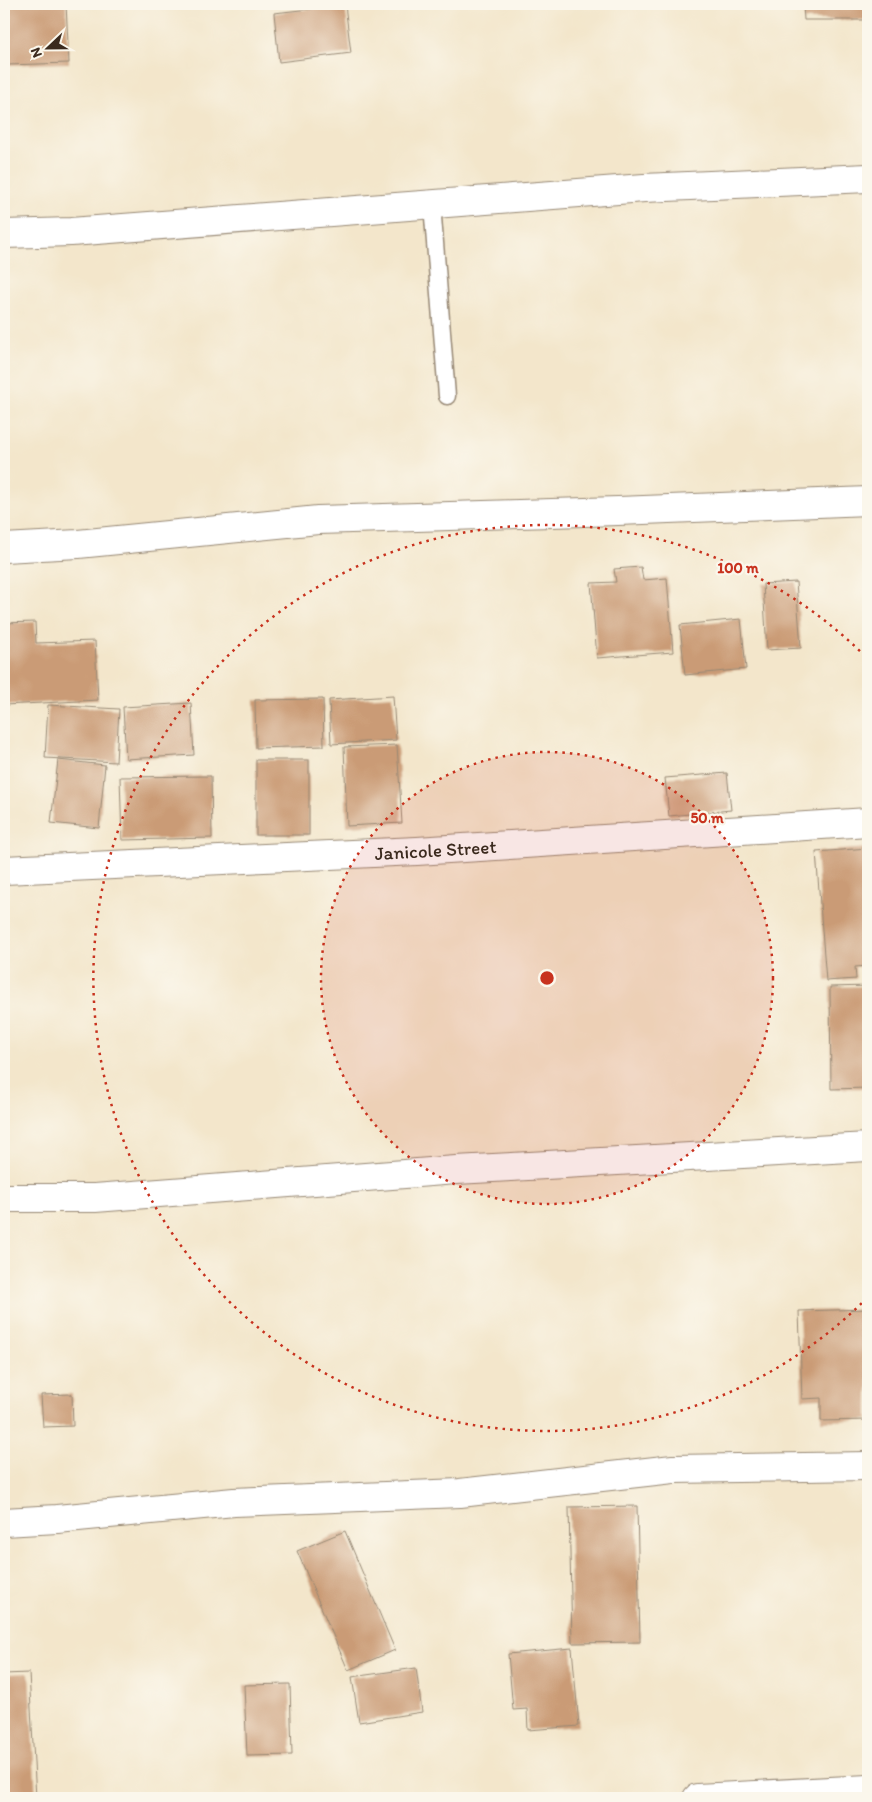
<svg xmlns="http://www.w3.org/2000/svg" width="872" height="1802" viewBox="0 0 872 1802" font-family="Itim,sans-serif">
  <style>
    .building { fill: #ca9b76 }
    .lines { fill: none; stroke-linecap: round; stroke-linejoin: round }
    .service-casing { stroke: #978874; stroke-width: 19 }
    .minor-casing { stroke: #978874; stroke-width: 30 }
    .service { stroke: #fff; stroke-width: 16 }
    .minor { stroke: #fff; stroke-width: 28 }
    .ring { fill: none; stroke: #c8321e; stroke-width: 2.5; stroke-dasharray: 2.5 5 }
    .labels { text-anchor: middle; stroke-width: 4.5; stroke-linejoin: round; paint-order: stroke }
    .street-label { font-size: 19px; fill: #3b2a1e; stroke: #fbf7ec }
    .centre { fill: #c8321e; stroke: #fbf7ec; stroke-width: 2.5 }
    .ring-label { font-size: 15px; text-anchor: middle; font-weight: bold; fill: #c8321e; stroke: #fbf7ec; stroke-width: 4.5; stroke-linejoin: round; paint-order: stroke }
  </style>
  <rect width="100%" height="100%" fill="#fbf7ec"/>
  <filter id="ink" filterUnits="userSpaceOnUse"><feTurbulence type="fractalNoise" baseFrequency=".02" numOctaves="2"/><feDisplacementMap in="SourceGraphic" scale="10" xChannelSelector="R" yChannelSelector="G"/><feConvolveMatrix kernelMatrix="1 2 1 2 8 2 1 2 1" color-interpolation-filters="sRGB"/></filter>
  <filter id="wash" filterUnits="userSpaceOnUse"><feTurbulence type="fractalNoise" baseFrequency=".0096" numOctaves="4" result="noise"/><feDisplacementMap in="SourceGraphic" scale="20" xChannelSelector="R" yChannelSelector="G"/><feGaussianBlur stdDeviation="1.12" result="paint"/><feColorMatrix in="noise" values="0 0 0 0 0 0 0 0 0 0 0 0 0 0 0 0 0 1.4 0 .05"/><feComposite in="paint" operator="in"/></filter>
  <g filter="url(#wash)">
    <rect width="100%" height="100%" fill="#f3e6cb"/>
    <g id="blocks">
      <g class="building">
        <polygon points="4,4 66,4 69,63 7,65"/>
        <polygon points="803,4 868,4 868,20 804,20"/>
        <polygon points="345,5 351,53 279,62 274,13"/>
        <polygon points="641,567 643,580 667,578 673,652 597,658 591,583 616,582 614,569"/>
        <polygon points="796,582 801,648 767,650 763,584"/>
        <polygon points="741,619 746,669 685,675 680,625"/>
        <polygon points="35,622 36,643 95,641 98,700 4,705 4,623"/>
        <polygon points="393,696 396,740 331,744 329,700"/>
        <polygon points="323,699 324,746 256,748 255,700"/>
        <polygon points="191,703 194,755 126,759 123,707"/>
        <polygon points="48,705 119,709 116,762 45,758"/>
        <polygon points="397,745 402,823 347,826 344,747"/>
        <polygon points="58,760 105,765 99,828 51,823"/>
        <rect x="256" y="760" width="53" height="75"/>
        <polygon points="727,773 731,810 669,816 665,778"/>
        <polygon points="211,776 212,838 122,840 120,777"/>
        <polygon points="868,848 868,966 855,967 856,979 826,981 816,852"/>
        <polygon points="868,986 868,1088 831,1089 830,987"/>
        <polygon points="868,1309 868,1420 821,1421 821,1398 802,1399 799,1311"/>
        <polygon points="72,1394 73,1426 43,1427 41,1395"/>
        <polygon points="637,1506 640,1642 572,1643 569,1507"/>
        <polygon points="345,1531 395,1650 348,1670 297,1551"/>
        <polygon points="572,1648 579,1726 528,1730 527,1709 513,1710 508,1654"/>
        <polygon points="416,1668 422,1712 359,1722 352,1677"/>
        <polygon points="29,1673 36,1798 4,1798 4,1674"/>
        <polygon points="290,1684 292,1755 247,1756 244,1685"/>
      </g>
    </g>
  </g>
  <g filter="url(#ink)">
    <use href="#blocks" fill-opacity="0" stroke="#978874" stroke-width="1"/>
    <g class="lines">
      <g class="service-casing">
        <polyline id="service" points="432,204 447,396"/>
      </g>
      <g class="minor-casing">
        <g id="minor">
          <polyline points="4,234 71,232 644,188 868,178"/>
          <polyline points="4,548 78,544 318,520 618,511 868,501"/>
          <path id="s1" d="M4 870 417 851 868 822"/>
          <polyline points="4,1198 95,1198 456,1170 868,1147"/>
          <polyline points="4,1522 57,1519 234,1502 460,1493 673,1469 868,1466"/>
          <polyline points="697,1798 868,1789"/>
        </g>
      </g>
      <use href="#service" class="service"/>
      <use href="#minor" class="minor"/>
    </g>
  </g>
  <circle cx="547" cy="978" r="226" fill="#c8321e" fill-opacity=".12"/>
  <g class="ring">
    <circle cx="547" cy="978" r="226"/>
    <path d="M867 1298A453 453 0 1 1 867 658"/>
  </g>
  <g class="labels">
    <g class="street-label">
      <text dy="7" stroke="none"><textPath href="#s1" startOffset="432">Janicole Street</textPath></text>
    </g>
  </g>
  <circle cx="547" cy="978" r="8" class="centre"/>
  <g class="ring-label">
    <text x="738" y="573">100 m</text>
    <text x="707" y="823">50 m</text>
  </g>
  <rect width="872" height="1802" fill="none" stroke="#fbf7ec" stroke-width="20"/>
  <g transform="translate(48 48) rotate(248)" stroke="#fbf7ec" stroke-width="4" paint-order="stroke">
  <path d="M0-4L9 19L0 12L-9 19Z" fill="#3b2a1e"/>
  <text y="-8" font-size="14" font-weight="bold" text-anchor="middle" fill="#3b2a1e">N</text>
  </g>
</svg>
